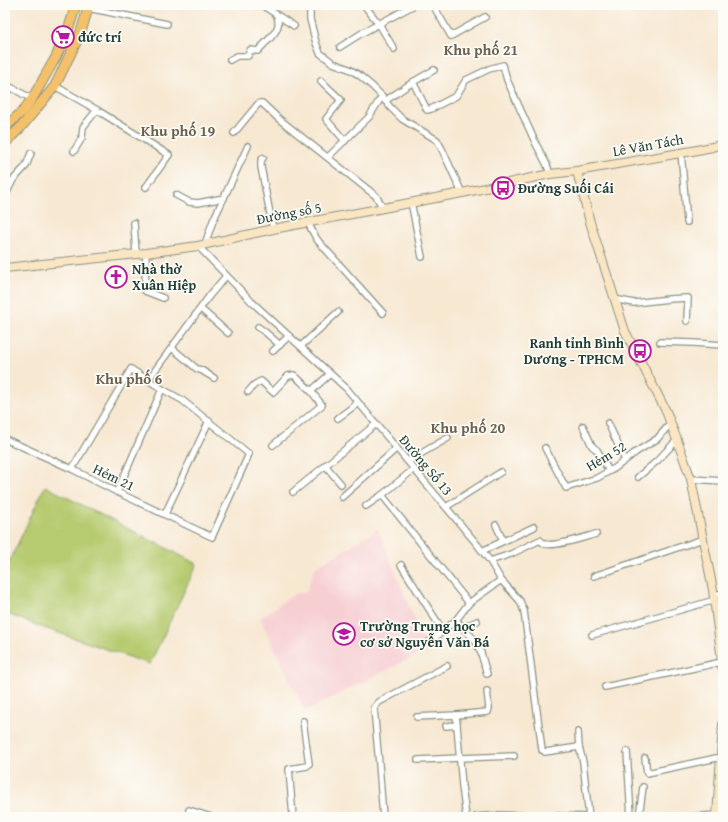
<svg xmlns="http://www.w3.org/2000/svg" width="728" height="822" viewBox="0 0 728 822" font-family="'Gentium Book Plus',serif">
  <style>
    .built { fill: #f7cfd3 }
    .park { fill: #b6cb6f; stroke: #6a8452 }
    .lines { fill: none; stroke-linecap: round; stroke-linejoin: round }
    .street-casing { stroke: #8b9283; stroke-width: 8 }
    .secondary-casing { stroke: #8b9283; stroke-width: 10 }
    .primary-casing { stroke: #8b9283; stroke-width: 11 }
    .street { stroke: #fff; stroke-width: 5.5 }
    .secondary { stroke: #fbe6c3; stroke-width: 8 }
    .primary { stroke: #f4c16a; stroke-width: 9 }
    .labels { text-anchor: middle; stroke-width: 3.5; stroke-linejoin: round; paint-order: stroke }
    .poi-label { font-size: 14px; font-weight: bold; fill: #1f3d34; stroke: #fdfcf7; text-anchor: start }
    .street-label { font-size: 14px; fill: #1f3d34; stroke: #fdfcf7 }
    .neighbourhood-label { font-size: 15px; font-weight: bold; fill: #6b6150; stroke: #fdfcf7 }
  </style>
  <rect width="100%" height="100%" fill="#fdfcf7"/>
  <filter id="ink" filterUnits="userSpaceOnUse"><feTurbulence type="fractalNoise" baseFrequency=".025" numOctaves="2"/><feDisplacementMap in="SourceGraphic" scale="8" xChannelSelector="R" yChannelSelector="G"/><feConvolveMatrix kernelMatrix="1 2 1 2 8 2 1 2 1" color-interpolation-filters="sRGB"/></filter>
  <filter id="wash" filterUnits="userSpaceOnUse"><feTurbulence type="fractalNoise" baseFrequency=".012" numOctaves="4" result="noise"/><feDisplacementMap in="SourceGraphic" scale="16" xChannelSelector="R" yChannelSelector="G"/><feGaussianBlur stdDeviation="0.9" result="paint"/><feColorMatrix in="noise" values="0 0 0 0 0 0 0 0 0 0 0 0 0 0 0 0 0 1.4 0 .05"/><feComposite in="paint" operator="in"/></filter>
  <g filter="url(#wash)">
    <rect width="100%" height="100%" fill="#f7e8d2"/>
    <polygon class="built" points="378,529 427,650 305,711 260,618 296,593 306,593 315,568"/>
    <polygon class="park" points="45,486 197,564 150,664 44,628 5,613 5,571"/>
  </g>
  <g filter="url(#ink)">
    <g class="lines">
      <g class="street-casing">
        <g id="street">
          <polyline points="262,5 294,26"/>
          <polyline points="310,5 310,19 316,43 320,53 333,63 349,69 359,75 372,86 382,96 390,107 402,119 437,140 442,149 462,193"/>
          <polyline points="364,5 379,24 394,49"/>
          <polyline points="433,5 451,36 485,17"/>
          <polyline points="88,8 167,24"/>
          <polyline points="340,47 362,33 414,5"/>
          <path d="M230 60 237 56H248L250 50 258 51C263 44 277 34 278 25 279 22 277 18 277 15"/>
          <polyline points="321,81 341,100 326,119 345,141"/>
          <polyline points="413,82 427,110 431,109 456,96 466,80 489,69 503,65 507,80 536,144 547,165 550,174"/>
          <polyline points="5,84 32,99"/>
          <polyline points="55,86 97,110 169,155 146,187"/>
          <polyline points="385,101 413,82 434,70"/>
          <polyline points="234,133 258,104 260,103 262,103 279,119 376,196 383,208"/>
          <polyline points="74,151 82,138 83,127 97,110"/>
          <polyline points="681,152 687,222"/>
          <polyline points="328,157 369,117 382,96"/>
          <polyline points="263,158 261,161 261,167 273,229"/>
          <polyline points="176,195 189,202 198,203 224,198"/>
          <polyline points="5,196 13,180 26,166 31,153"/>
          <polyline points="411,202 422,257"/>
          <polyline points="134,223 136,254"/>
          <polyline points="308,223 316,238 319,242 383,313"/>
          <polyline points="205,244 213,221 248,146"/>
          <polyline points="198,246 252,302 347,389 476,543 490,561 501,580 520,601 524,611 542,750"/>
          <polyline points="146,253 145,291 163,298"/>
          <polyline points="614,299 634,303 669,299 688,298 687,321"/>
          <polyline points="201,309 228,333"/>
          <polyline points="258,327 265,332 280,345"/>
          <polyline points="660,342 693,343 723,345"/>
          <polyline points="301,346 338,312"/>
          <polyline points="172,348 197,369 201,370 214,378"/>
          <polyline points="273,351 289,336"/>
          <polyline points="148,380 210,295 226,276"/>
          <polyline points="722,386 723,386"/>
          <polyline points="311,391 330,374"/>
          <polyline points="248,392 254,385 261,381 273,392 288,376 294,375 311,391 322,405 273,445"/>
          <polyline points="338,418 358,403"/>
          <polyline points="608,423 625,460"/>
          <polyline points="583,426 592,446 597,450 609,471"/>
          <polyline points="5,439 72,469 117,492 212,537 249,454 182,400 162,389 131,369 72,469"/>
          <polyline points="545,448 566,488 597,478 615,468 636,452 657,439 671,423"/>
          <polyline points="408,461 448,438"/>
          <polyline points="325,465 341,484"/>
          <polyline points="638,477 657,461 677,440"/>
          <polyline points="691,479 723,481"/>
          <polyline points="117,492 162,389"/>
          <polyline points="293,492 376,424"/>
          <polyline points="382,495 469,603"/>
          <polyline points="342,497 397,448"/>
          <polyline points="366,506 382,495 414,469"/>
          <polyline points="446,507 501,472"/>
          <polyline points="165,514 209,421"/>
          <polyline points="496,525 503,541"/>
          <polyline points="482,551 534,527"/>
          <path d="M490 561 511 554 540 540C540 540 544 544 545 544 556 547 585 537 596 534"/>
          <polyline points="401,565 443,631 456,620 469,603 501,580"/>
          <polyline points="594,576 703,539"/>
          <polyline points="714,594 723,594"/>
          <polyline points="456,620 463,628 477,621"/>
          <polyline points="463,628 475,640 481,653 487,674"/>
          <polyline points="592,635 715,600"/>
          <polyline points="429,642 443,631"/>
          <polyline points="605,687 722,662 723,663"/>
          <polyline points="456,715 488,712 489,708 487,691"/>
          <polyline points="417,717 456,715 457,725"/>
          <polyline points="446,726 457,725 462,786 466,817"/>
          <polyline points="578,732 579,747"/>
          <polyline points="627,751 631,817"/>
          <polyline points="545,752 579,747 583,762 589,817"/>
          <polyline points="645,758 647,773 721,757"/>
          <polyline points="418,760 459,758 514,756"/>
          <polyline points="189,810 211,817"/>
          <polyline points="293,817 289,769 307,766 309,764 303,721"/>
          <polyline points="383,817 379,764 374,708 379,702 447,666"/>
          <polyline points="476,817 497,815 592,817"/>
          <polyline points="639,817 643,787"/>
          <polyline points="690,817 717,815"/>
        </g>
      </g>
      <g class="secondary-casing">
        <g id="secondary">
          <polyline points="577,171 590,222 625,331 666,411 677,440 691,479 713,590 723,669"/>
          <polyline points="5,268 146,253 198,246 273,229 462,193 550,174 577,171 692,151 712,147 723,144"/>
          <polyline points="717,817 723,724"/>
        </g>
      </g>
      <g class="primary-casing">
        <g id="primary">
          <polyline points="5,127 23,111 32,99 56,57 69,27 76,5"/>
          <polyline points="5,143 22,126 55,86 81,32 89,5"/>
        </g>
      </g>
      <use href="#street" class="street"/>
      <use href="#secondary" class="secondary"/>
      <use href="#primary" class="primary"/>
    </g>
  </g>
  <defs>
    <g id="supermarket-ring" transform="scale(1.15)"><circle r="9.5" fill="#fdfcf7" stroke="#b5179e" stroke-width="1.5"/><path d="M-6-5.5h2.5l.6 2H6L4.5 2H-2.5L-4.4-4H-6ZM-1.5 3.2a1.3 1.3 0 1 0 .1 0ZM3 3.2a1.3 1.3 0 1 0 .1 0Z" fill="#b5179e"/></g>
    <g id="bus-ring" transform="scale(1.15)"><circle r="9.5" fill="#fdfcf7" stroke="#b5179e" stroke-width="1.5"/><path d="M-5-6H5V4H4V6H2V4H-2V6H-4V4H-5ZM-3.5-4V0h7V-4ZM-3.5 1.2v1.5H-2V1.2ZM2 1.2v1.5H3.5V1.2Z" fill="#b5179e"/></g>
    <g id="church-ring" transform="scale(1.15)"><circle r="9.5" fill="#fdfcf7" stroke="#b5179e" stroke-width="1.5"/><path d="M-1.2-6h2.4v3.5h3.3v2.4h-3.3V6h-2.4V-.1h-3.3v-2.4h3.3Z" fill="#b5179e"/></g>
    <g id="school-ring" transform="scale(1.15)"><circle r="9.5" fill="#fdfcf7" stroke="#b5179e" stroke-width="1.5"/><path d="M0-5L7-2L0 1L-7-2ZM-4 1L0 2.5L4 1V4Q0 6-4 4Z" fill="#b5179e"/></g>
  </defs>
  <g fill-rule="evenodd">
    <use href="#supermarket-ring" x="63" y="37"/>
    <use href="#bus-ring" x="503" y="188"/>
    <use href="#church-ring" x="116" y="277"/>
    <use href="#bus-ring" x="640" y="351"/>
    <use href="#school-ring" x="344" y="634"/>
  </g>
  <g class="labels">
    <g class="poi-label">
      <text x="78" y="42">đức trí</text>
      <text x="518" y="193">Đường Suối Cái</text>
      <text x="132" y="274">Nhà thờ<tspan x="132" dy="16">Xuân Hiệp</tspan></text>
      <text x="624" y="348" text-anchor="end">Ranh tỉnh Bình<tspan x="624" dy="16">Dương - TPHCM</tspan></text>
      <text x="360" y="631">Trường Trung học<tspan x="360" dy="16">cơ sở Nguyễn Văn Bá</tspan></text>
    </g>
    <g class="street-label">
      <text transform="translate(648 145) rotate(-10)" y="5">Lê Văn Tách</text>
      <text transform="translate(289 213) rotate(-11)" y="5">Đường số 5</text>
      <text transform="translate(606 456) rotate(-31)" y="5">Hẻm 52</text>
      <text transform="translate(426 465) rotate(50)" y="5">Đường Số 13</text>
      <text transform="translate(114 477) rotate(26)" y="5">Hẻm 21</text>
    </g>
    <g class="neighbourhood-label">
      <text x="481" y="55">Khu phố 21</text>
      <text x="178" y="136">Khu phố 19</text>
      <text x="129" y="384">Khu phố 6</text>
      <text x="468" y="433">Khu phố 20</text>
    </g>
  </g>
  <rect width="728" height="822" fill="none" stroke="#fdfcf7" stroke-width="20"/>
</svg>
